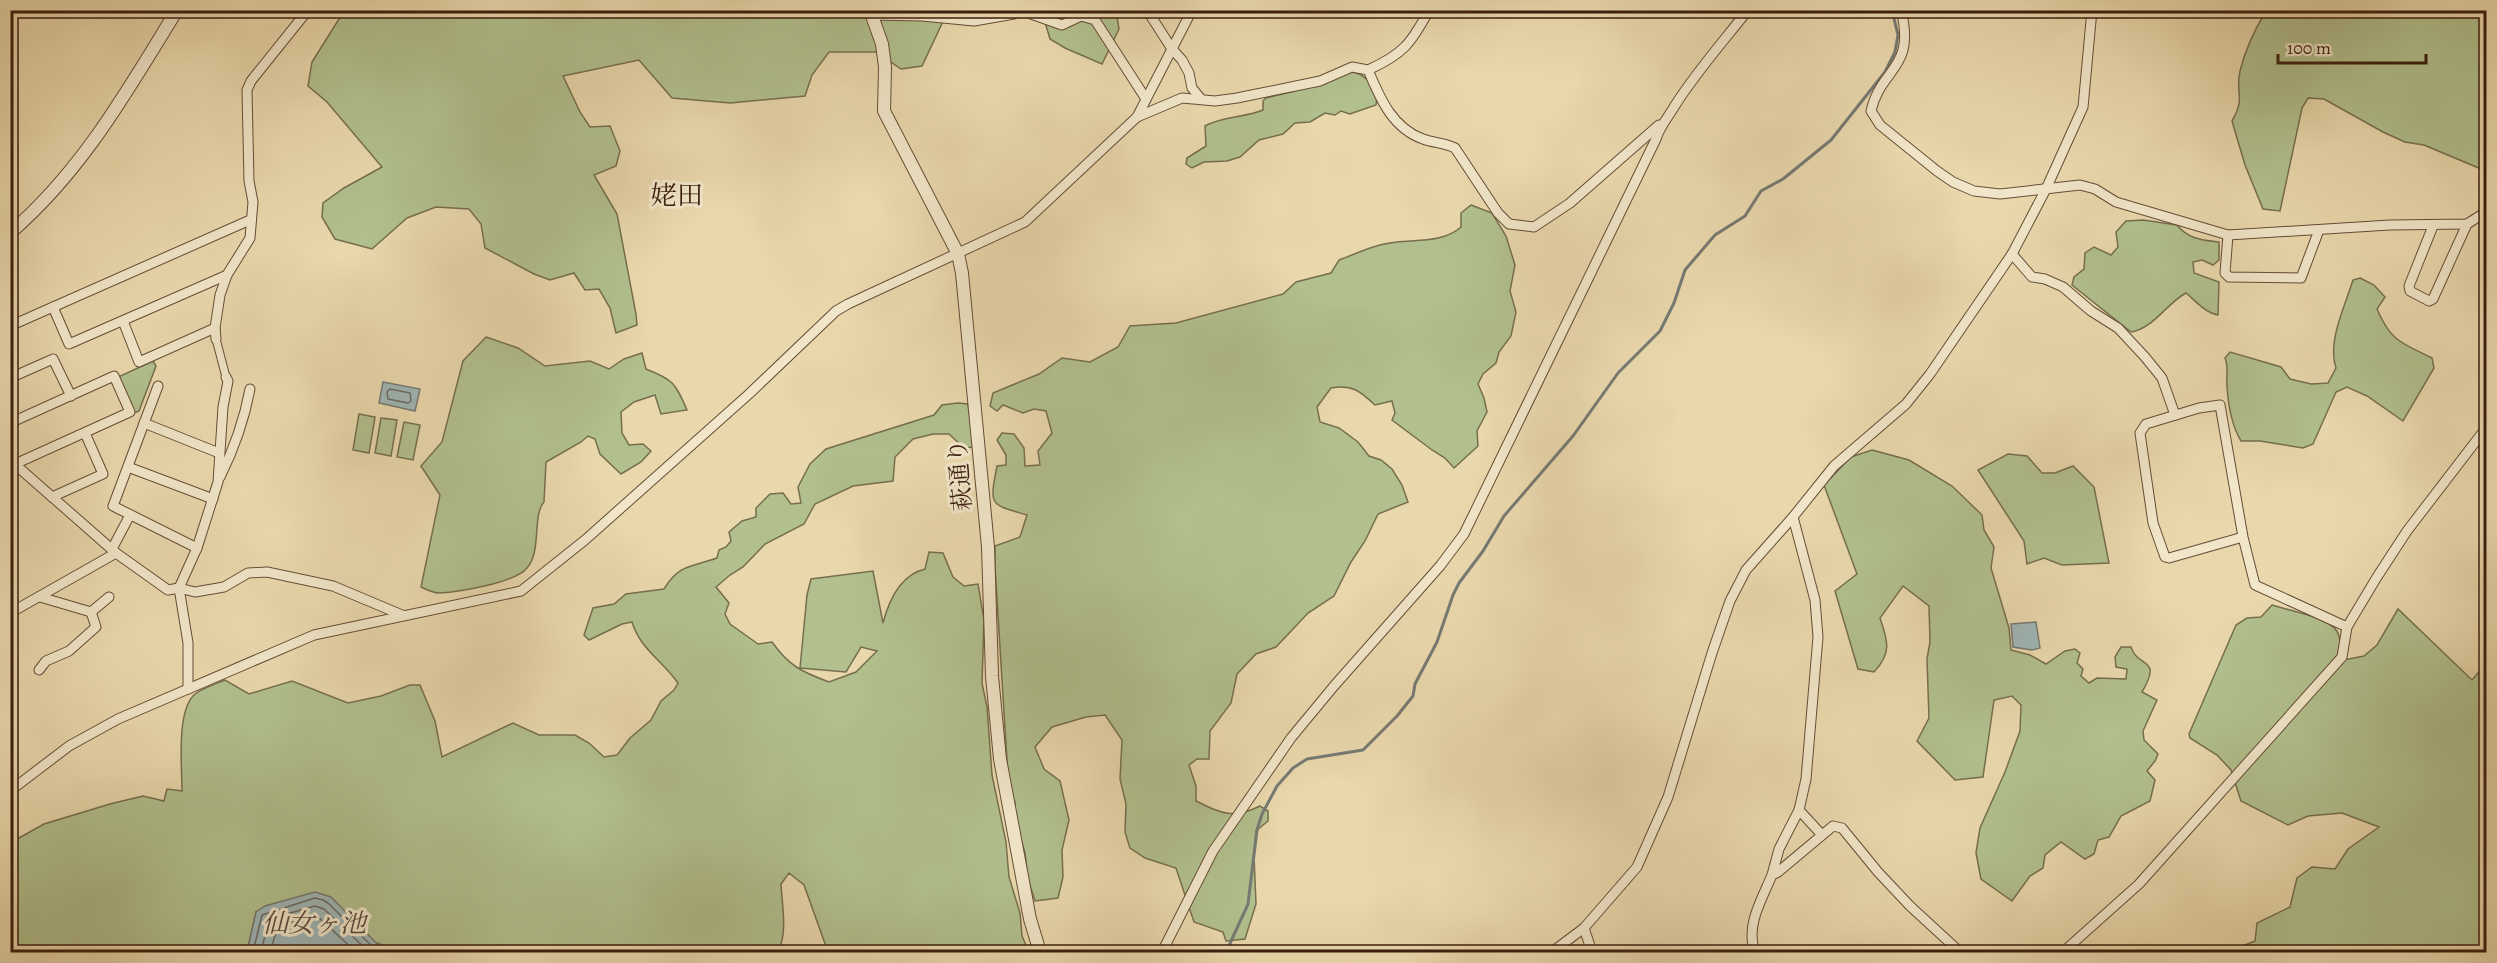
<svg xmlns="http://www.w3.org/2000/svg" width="2497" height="963" viewBox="0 0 2497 963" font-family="Alegreya,'Noto Serif JP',serif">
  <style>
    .green { fill: #b1c08d; stroke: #766e4e; stroke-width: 1.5 }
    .water { fill: #9eb6b6; stroke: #767973; stroke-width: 1.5 }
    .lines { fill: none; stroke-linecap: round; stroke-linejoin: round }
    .shore { stroke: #6c6a62; stroke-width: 1.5 }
    .stream { stroke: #767973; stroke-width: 3 }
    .pedestrian-casing { stroke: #664c36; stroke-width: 9 }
    .minor-casing { stroke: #664c36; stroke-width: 11 }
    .tertiary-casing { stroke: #664c36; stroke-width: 14 }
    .pedestrian { stroke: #f1e6c9; stroke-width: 7 }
    .minor { stroke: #f1e6c9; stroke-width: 9 }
    .tertiary { stroke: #f1e6c9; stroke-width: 12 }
    .labels { text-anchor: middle; stroke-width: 6; stroke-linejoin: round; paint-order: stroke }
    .street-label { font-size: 24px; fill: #3b1d0e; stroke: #f1e6c9 }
    .neighbourhood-label { font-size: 26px; fill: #3b1d0e; stroke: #f1e6c9 }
    .water-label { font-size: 26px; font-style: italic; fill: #594b40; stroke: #f1e6c9 }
  </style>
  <rect width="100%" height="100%" fill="#e9d8ac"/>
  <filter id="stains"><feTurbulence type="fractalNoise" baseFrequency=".00333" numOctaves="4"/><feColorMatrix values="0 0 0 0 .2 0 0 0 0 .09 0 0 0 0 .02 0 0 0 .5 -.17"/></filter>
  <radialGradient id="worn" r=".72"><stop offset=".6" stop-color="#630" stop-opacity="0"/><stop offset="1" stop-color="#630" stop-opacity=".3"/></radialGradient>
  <g class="green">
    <polygon points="1116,10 1119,29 1102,64 1065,48 1050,39 1042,12 947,13 922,66 901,69 876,52 829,52 812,75 805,96 730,103 672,98 639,60 563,76 580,112 590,127 610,126 620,151 616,166 594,175 617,214 636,314 637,325 616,333 610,308 599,289 585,290 574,273 550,280 534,274 485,248 481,224 469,209 436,207 407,218 372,249 335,239 322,217 323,203 344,188 382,167 327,102 308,86 312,62 344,11"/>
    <path d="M2266 11H2486V171L2424 145 2405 142 2383 132 2324 99 2308 98 2302 108 2280 211 2263 209 2245 165 2232 121C2246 97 2235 94 2240 71 2245 51 2255 29 2266 11Z"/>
    <path d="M1352 72C1367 74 1379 91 1376 105L1350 114 1341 111 1335 115 1325 113 1310 122 1295 123 1283 134 1259 140 1240 157 1227 161 1204 162 1192 168 1186 164 1187 158 1206 146 1205 126C1222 116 1244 118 1263 110V101L1266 98 1295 91Z"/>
    <path d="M1471 205 1492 213 1506 236 1515 265 1510 291 1516 312 1511 336 1499 352 1496 363 1483 374 1478 384 1484 398 1487 412 1477 431 1478 446 1454 468 1445 458 1432 450 1392 420 1395 413 1392 401 1375 405C1360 391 1352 384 1331 388L1317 407 1320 422 1339 428 1358 442 1369 456 1381 460 1392 469 1402 485 1408 502 1378 514 1365 541 1351 562 1334 596 1308 613 1276 647 1256 654 1237 674 1231 703 1210 731 1209 759H1197L1189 765 1196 786V801C1221 814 1234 819 1260 806L1268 811V821L1256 831 1254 856 1256 904 1245 939 1226 941 1223 932 1194 922 1176 868 1145 858 1130 848 1125 832 1126 804 1120 779 1122 740 1105 715 1086 717 1052 727 1035 747 1044 769 1060 781 1069 820 1062 850 1063 877 1058 898 1035 901 1028 879 1025 853 1014 815 1015 802 1009 792 995 567V546L1020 537 1027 515C990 504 989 507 997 466L1006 465V455L997 440 1002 433 1014 434 1024 448 1025 466 1040 465 1038 451 1052 433 1046 411 1034 409 1023 413 1003 405 997 411 990 406 993 393 1039 374 1062 358 1090 362 1118 347 1130 326 1176 323 1283 294 1296 282 1331 273 1339 260C1353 255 1369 247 1384 244 1409 238 1441 245 1461 227V213Z"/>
    <path d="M2143 220 2177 225C2188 239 2202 240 2219 242V260L2213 265 2202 260 2193 262 2194 273 2219 282 2218 315C2205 313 2196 301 2186 293 2167 303 2153 329 2131 332L2072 285 2074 277 2084 269 2085 253 2094 247 2111 255 2118 247 2116 232 2126 221Z"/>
    <path d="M2360 278 2374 285 2385 297 2377 309C2391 342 2402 343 2432 358L2434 368 2403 421 2367 396 2347 387 2336 392 2313 444 2303 448 2260 441H2241C2232 426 2228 403 2227 386 2226 376 2229 367 2225 358L2230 352 2281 367 2290 379 2311 384 2328 383 2336 368C2327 342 2345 306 2353 280Z"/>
    <path d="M486 337 518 348 545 366 590 361 609 369 624 359 642 353 646 369C674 380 675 383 687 410L661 414 655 395 634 402 621 412 622 433 629 445 643 444 651 451 641 462 621 474 600 454 595 439 588 436 581 442 546 462 544 502C532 515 542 551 527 568 515 583 458 592 439 593 433 593 427 590 421 587L440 495 421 466 442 442 463 361Z"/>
    <polygon points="153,361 156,366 139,411 134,413 118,377"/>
    <path d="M958 403 968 404 974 447 964 448 949 434H933L913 439 895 457 893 481 853 486 815 504 804 524 765 544 743 567 730 575 716 587 729 603 725 614 730 624 758 644 772 642C789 666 802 672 829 682L856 672 877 651 861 647 846 672 800 668 807 595 811 579 873 571 883 623C889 600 900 575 925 569L929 552 943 553 953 577 964 586 978 584 984 620 982 683 987 707 992 775 1006 842 1009 877 1020 913 1022 936 1029 952H828L804 885 789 873 781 884C782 906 788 932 778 952H385L380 944 256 912 247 952H11L10 843 44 824 110 804 143 796 164 801 167 789 182 791C182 767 176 710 195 694 201 689 218 683 225 680L249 694 292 681 348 703 381 696 410 685H420L435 721 442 757 513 723 539 735H575L589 743 604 757 617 755 630 738 651 720 661 701 674 690 678 683C663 661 640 649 632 622L622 624 589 640 584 635 593 608 614 604 626 594 664 589C679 564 692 567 717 558L719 550 726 547 731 541 729 532 742 521 756 517V508L770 494 783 493 791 504 801 503 798 487 810 464 826 449 934 415 942 405Z"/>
    <polygon points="359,414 375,417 369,453 353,450"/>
    <polygon points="381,418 397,420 391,456 375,453"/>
    <polygon points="404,422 420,425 413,460 397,457"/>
    <path d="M1872 450 1909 460 1952 486 1982 515 1984 530 1994 547 1991 568 2009 628 2011 650 2030 655 2046 664 2065 651 2075 649 2080 653 2077 663 2083 669 2081 676 2089 683 2097 678 2126 679 2127 669 2116 667 2115 657 2121 647H2131C2138 669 2163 656 2142 692L2157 700 2143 731 2144 740 2158 754 2155 761 2147 771 2155 780 2150 801 2121 816 2109 837 2098 840 2094 854 2085 859 2061 842 2045 855 2043 868 2030 876 2012 901 1981 879 1976 853 1980 828 2005 772 2020 731 2021 705 2012 696 1994 700 1983 777 1955 780 1917 741 1929 718 1927 659 1930 642 1929 606 1903 586 1880 618C1888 641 1892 653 1874 672L1858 669 1835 591 1857 574 1824 485 1851 457Z"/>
    <polygon points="2008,454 2027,456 2042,473 2055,473 2073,466 2094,487 2109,563 2062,565 2044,558 2027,564 2024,541 1978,470"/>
    <path d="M2272 605C2289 611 2335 617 2339 636 2341 642 2339 649 2339 655L2344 660 2364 656 2377 645 2398 609 2472 680 2484 666 2486 658V952H2232V950L2255 941 2257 923 2290 907 2297 878 2312 867 2335 869 2348 849 2379 827 2342 813 2308 816 2288 825 2241 801 2231 770 2217 755 2190 738 2189 734 2236 625 2247 618 2261 617Z"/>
  </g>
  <g class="water">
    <polygon points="383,382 420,389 415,411 379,403"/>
    <polygon points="2036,622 2040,648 2032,650 2013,647 2011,624"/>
    <polygon points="315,892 331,897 385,952 247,952 256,912 265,906"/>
  </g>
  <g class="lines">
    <g class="shore">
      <polygon points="390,389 410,393 411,401 408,403 388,399 387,392"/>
      <polyline points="253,952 262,915 315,898 323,900 328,903 378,952"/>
      <polyline points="261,952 269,919 315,906 324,909 369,952"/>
      <polyline points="270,952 278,926 316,915 356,952"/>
    </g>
    <polyline class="stream" points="1226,952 1248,904 1257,830 1262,814 1277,786 1293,768 1307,759 1363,750 1397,716 1413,696 1415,684 1437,642 1453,595 1459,583 1483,551 1504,516 1573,436 1618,373 1660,331 1674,303 1685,270 1715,235 1745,216 1761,191 1783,179 1831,140 1885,72 1895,52 1898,35 1892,10"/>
    <g class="pedestrian-casing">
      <polyline id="pedestrian" points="216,339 226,377"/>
    </g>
    <g class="minor-casing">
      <g id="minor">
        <polyline points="1147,10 1172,49 1182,60 1189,73 1192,88 1201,99"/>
        <path d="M1901 10C1916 70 1881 67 1871 111L1880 125 1937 171 1953 182 1974 191 2000 194 2080 185 2095 189 2116 202 2228 235 2390 225 2467 224 2486 212"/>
        <polyline points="1031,14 1062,25 1081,16 1095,20 1146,99"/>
        <polyline points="873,15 922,16 974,21 1014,14"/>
        <path d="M1368 70C1403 54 1411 44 1429 10"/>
        <path d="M1137 117 1182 98 1215 101 1237 98 1320 81 1352 67 1368 70C1380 98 1392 128 1423 139 1434 143 1445 143 1455 148L1498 213 1509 224 1534 227 1570 203 1659 125"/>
        <polyline points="2433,226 2409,286 2410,291 2429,301 2433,299 2467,224"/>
        <polyline points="2228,235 2225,273 2229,277 2301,278 2319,230"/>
        <polyline points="2012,254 2032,277 2045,279 2063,287 2091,311 2118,328 2145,357 2162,378 2175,415"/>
        <polyline points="53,307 69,344 227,275"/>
        <polyline points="123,321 139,362 215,328"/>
        <polyline points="10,326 250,220"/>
        <polyline points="216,339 215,328 220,295 227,275 250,238 253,202 249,181 247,90 251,81 308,10"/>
        <polyline points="10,378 53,359 71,396"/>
        <polyline points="158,386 113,506 197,548"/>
        <polyline points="10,423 114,376 130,412 15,464"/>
        <polyline points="144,423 219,453"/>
        <polyline points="10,460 116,553 168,590 179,588 195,592 224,587 248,573 267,572 333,586 402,615"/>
        <polyline points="128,467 213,499"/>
        <path d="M220 477C234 449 244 421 250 389"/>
        <polyline points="52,497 103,474 85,433"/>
        <polyline points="2243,537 2169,558 2165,557 2153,523 2140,433 2146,424 2199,408 2220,405 2243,537 2255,585 2347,627"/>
        <polyline points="112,549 130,515"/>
        <polyline points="40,597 91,612 109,597"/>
        <polyline points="10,613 116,553"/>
        <polyline points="39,670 46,661 69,651 96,627 91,612"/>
        <polyline points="188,689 188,643 179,588 197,548 218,482 223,407 228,381 226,377"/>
        <polyline points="10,791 69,746 118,719 314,635 521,591 585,540 749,394 836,311 848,304 1025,222 1137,117 1192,10"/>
        <polyline points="1799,810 1822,835"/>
        <polyline points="1772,875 1779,849 1799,810 1806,779 1818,637 1815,600 1793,517"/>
        <polyline points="1584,928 1592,952"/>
        <path d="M1162 952 1213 851 1291 738 1334 686 1440 566 1464 534 1656 139C1660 126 1667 119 1674 107 1696 72 1722 43 1748 10"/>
        <polyline points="1552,952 1584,928 1637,867 1668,797 1712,653 1730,601 1746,570 1793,517 1834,466 1906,404 1930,374 2012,254 2046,189 2083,107 2092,10"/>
        <path d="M1755 952C1745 926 1762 899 1772 875L1778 872 1833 826 1842 828 1878 872 1910 906 1960 952"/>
        <polyline points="2063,952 2139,884 2342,657 2347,627 2377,577 2407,531 2486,428"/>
      </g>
    </g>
    <g class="tertiary-casing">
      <g id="tertiary">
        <polyline points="870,10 882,44 885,67 884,111 958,254 962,273 988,547 992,676 1000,759 1030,919 1040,952"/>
        <path d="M10 233C83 170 127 91 177 10"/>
      </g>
    </g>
    <use href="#pedestrian" class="pedestrian"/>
    <use href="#minor" class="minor"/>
    <use href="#tertiary" class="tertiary"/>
  </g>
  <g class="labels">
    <g class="street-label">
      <text transform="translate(960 475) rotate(-95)" y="8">萩通り</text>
    </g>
    <g class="neighbourhood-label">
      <text x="677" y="204">姥田</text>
    </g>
    <g class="water-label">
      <text x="314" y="932">仙女ヶ池</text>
    </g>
  </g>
  <rect width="2497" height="963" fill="none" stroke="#e9d8ac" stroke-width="36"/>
  <rect x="12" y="12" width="2473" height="939" fill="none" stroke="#3b1d0e" stroke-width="3"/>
  <rect x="18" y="18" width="2461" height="927" fill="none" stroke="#3b1d0e" stroke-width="1.5"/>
  <path d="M2278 54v9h148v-9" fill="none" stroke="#3b1d0e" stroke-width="3"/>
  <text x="2287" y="54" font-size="18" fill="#3b1d0e" stroke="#f1e6c9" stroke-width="4.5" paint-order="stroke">100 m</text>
  <rect width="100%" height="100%" filter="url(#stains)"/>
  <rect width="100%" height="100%" fill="url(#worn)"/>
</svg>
